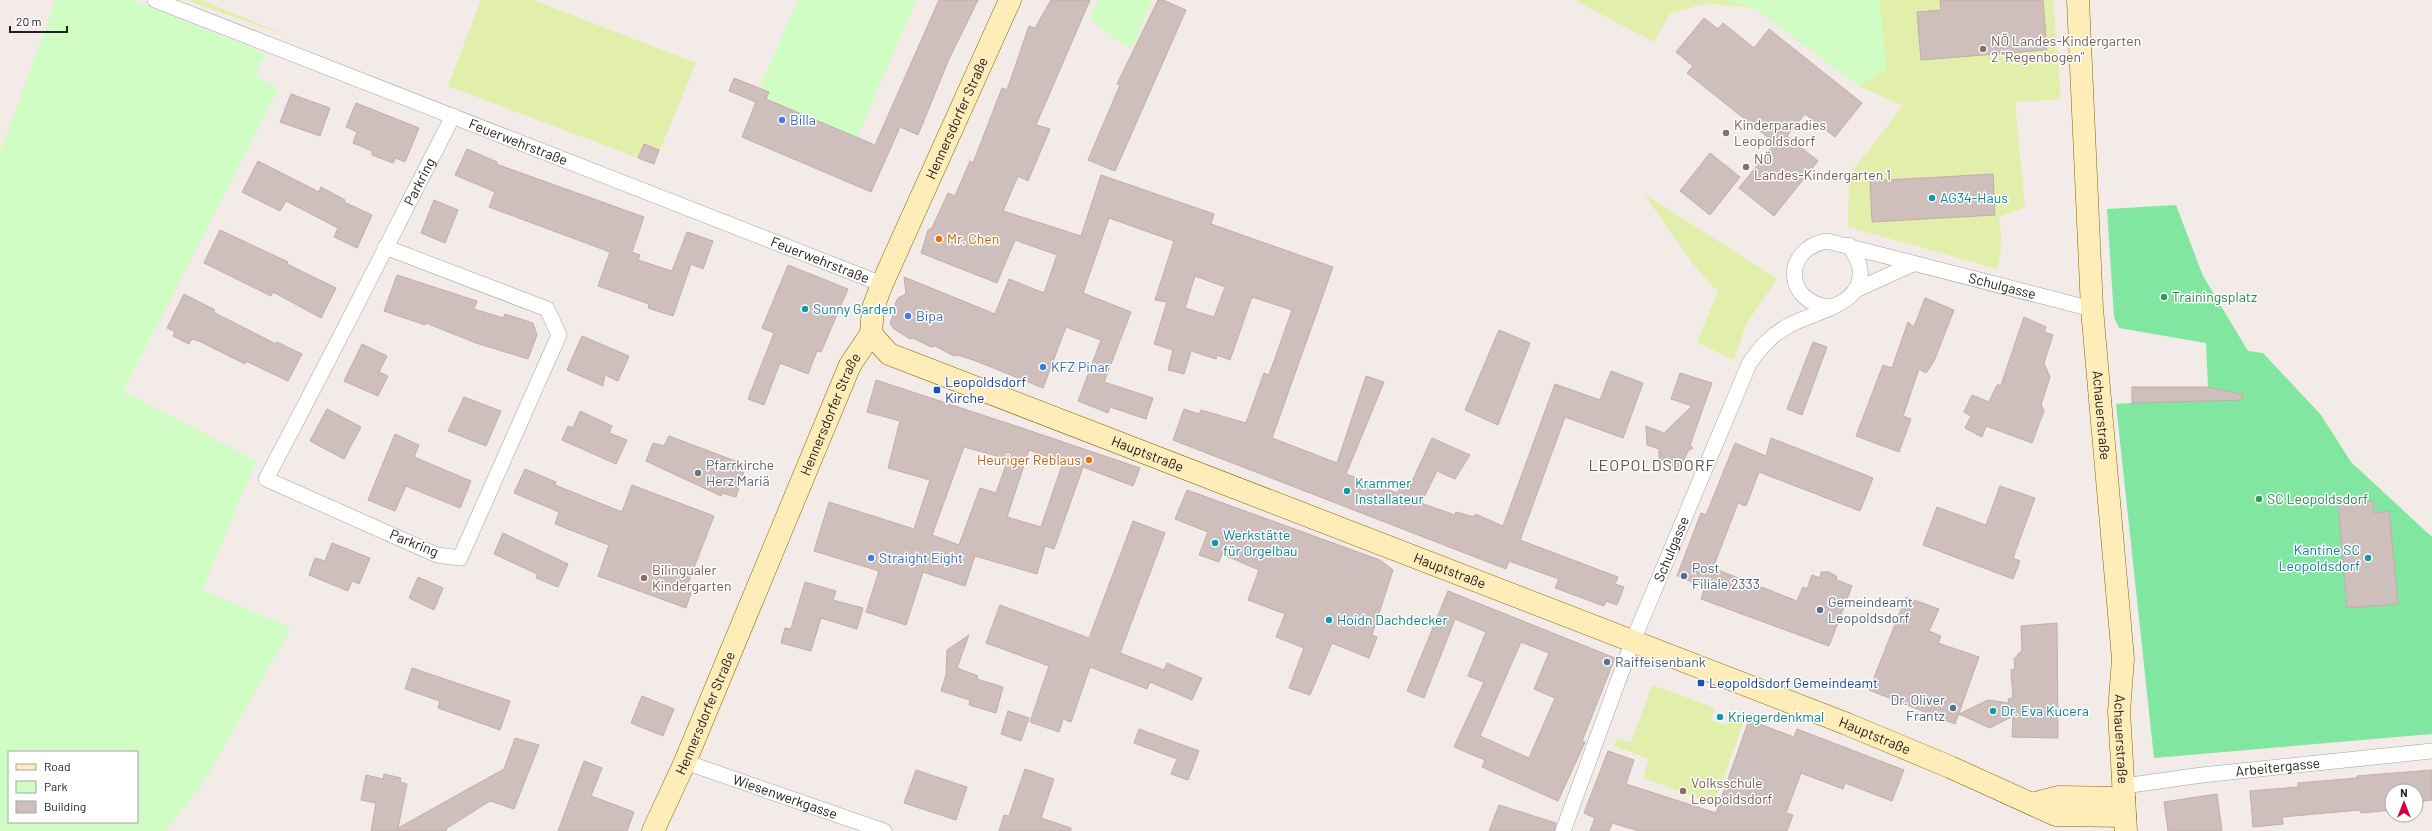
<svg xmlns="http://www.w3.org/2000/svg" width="2432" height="831" viewBox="0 0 2432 831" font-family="Barlow,sans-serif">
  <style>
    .grass { fill: #e1efab }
    .park { fill: #d0fdc3; fill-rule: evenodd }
    .pitch { fill: #81e6a0 }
    .building { fill: #cebfbd; stroke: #c5aca8; fill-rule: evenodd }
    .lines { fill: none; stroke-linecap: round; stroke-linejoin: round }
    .street-casing { stroke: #a2a2a2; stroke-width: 16 }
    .secondary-casing { stroke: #806800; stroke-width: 23 }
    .street { stroke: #fff; stroke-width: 15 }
    .secondary { stroke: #feedb9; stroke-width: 22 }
    .education-dot { fill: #8d6e63; stroke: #fff; stroke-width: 1.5 }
    .shop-dot { fill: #3f7fe0; stroke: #fff; stroke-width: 1.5 }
    .culture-dot { fill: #0f9aa8; stroke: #fff; stroke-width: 1.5 }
    .food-dot { fill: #e8710a; stroke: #fff; stroke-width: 1.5 }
    .leisure-dot { fill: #2e9e5b; stroke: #fff; stroke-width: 1.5 }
    .transit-dot { fill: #1a4fb4; stroke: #fff; stroke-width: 1.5 }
    .worship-dot { fill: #6b7280; stroke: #fff; stroke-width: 1.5 }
    .service-dot { fill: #5c6f8a; stroke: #fff; stroke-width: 1.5 }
    .labels { text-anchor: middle; stroke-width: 3; stroke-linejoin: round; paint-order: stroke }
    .education-label { font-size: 14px; fill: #785e54; stroke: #fff; text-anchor: start }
    .street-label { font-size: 14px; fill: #212121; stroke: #fff }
    .shop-label { font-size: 14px; fill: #366cbe; stroke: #fff; text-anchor: start }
    .culture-label { font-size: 14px; fill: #0d838f; stroke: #fff; text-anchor: start }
    .food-label { font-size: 14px; fill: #c56008; stroke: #fff; text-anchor: start }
    .leisure-label { font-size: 14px; fill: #27864d; stroke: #fff; text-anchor: start }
    .transit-label { font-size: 14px; fill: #164399; stroke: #fff; text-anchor: start }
    .worship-label { font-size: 14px; fill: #5b616d; stroke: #fff; text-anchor: start }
    .service-label { font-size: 14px; fill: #4e5e75; stroke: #fff; text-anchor: start }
    .quarter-label { font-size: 16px; letter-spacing: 1px; fill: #545454; stroke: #fff }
  </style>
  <rect width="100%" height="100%" fill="#f2ebe7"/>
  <g class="grass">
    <polygon points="186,0 201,0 294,38"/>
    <polygon points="481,0 533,0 696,63 660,150 644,144 638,158 448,86"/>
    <polygon points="1578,0 2053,0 2061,99 2015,102 2025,207 1999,217 2002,242 1998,269 1848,227 1849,175 1903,106 1859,86 1755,8 1706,3 1670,14 1654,42 1578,2"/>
    <polygon points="1643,193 1777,279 1746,324 1734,360 1697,342 1718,292 1694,265"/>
    <polygon points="1652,685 1715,708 1711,720 1726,725 1730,715 1744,721 1714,804 1643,778 1649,759 1614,746 1617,738 1631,743"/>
  </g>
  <g class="park">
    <path d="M56 0H132L266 54 255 76 279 88 123 391 256 461 202 590 291 628 204 782 165 831H0V153ZM9 752H137V822H9Z"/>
    <polygon points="798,0 916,0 857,137 766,99 769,92 760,87"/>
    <polygon points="1099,0 1152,0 1132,50 1090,20"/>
    <polygon points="1726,0 1879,0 1887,69 1859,86 1755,8"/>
  </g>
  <polygon class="pitch" points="2176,205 2203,276 2248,351 2263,353 2321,415 2351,462 2432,537 2432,734 2154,758 2116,404 2132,403 2132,387 2208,387 2206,343 2119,328 2114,317 2107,209"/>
  <g class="building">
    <polygon points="939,0 978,0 949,59 918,135 900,127 871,192 742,137 756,102 729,91 734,78 769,92 766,99 875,145"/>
    <path d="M1051 0H1090L1036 125 1050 129 1028 181 1018 176 1003 211 1081 236 1101 175 1214 214 1211 224 1333 267 1272 438 1337 463 1366 376 1384 382 1346 474 1397 493 1401 485 1409 488 1432 438 1470 455 1455 479 1437 471 1421 503 1455 515 1456 512 1474 517 1475 514 1503 526 1555 384 1600 400 1611 371 1643 383 1623 438 1565 417 1520 540 1618 577 1615 584 1624 587 1617 605 1606 601 1604 606 1555 588 1559 579 1509 561 1506 569 1173 440 1184 409 1199 414 1201 410 1246 423 1264 373 1269 375 1292 310 1252 297 1230 360 1217 355 1216 359 1191 351 1184 374 1168 370 1173 350 1154 344 1167 302 1155 300 1174 241 1109 218 1083 293 1131 312 1104 382 1153 398 1146 419 1110 407 1108 413 1078 401 1101 340 1066 327 1043 388 976 361 958 355 954 356 935 346 931 347 913 338 910 339 894 329 890 323 896 308 895 304 898 298 906 294 904 277 995 314 1009 279 1044 293 1057 255 1015 240 997 283 921 253 928 230 932 228 948 193 955 196 970 161 973 163 1002 88 1007 90 1029 26 1035 28ZM1195 276 1225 287 1214 317 1185 308Z"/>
    <polygon points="1158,0 1163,0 1186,10 1115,171 1088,160 1120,85 1117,84"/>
    <polygon points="1940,0 2043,0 2047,50 1921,60 1917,12 1941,10"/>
    <polygon points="1704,18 1718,29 1723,23 1754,48 1769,29 1862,103 1835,137 1805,114 1787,136 1818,161 1774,216 1739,188 1775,143 1687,73 1693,66 1676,52"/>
    <polygon points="291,94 330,108 320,136 280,122"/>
    <polygon points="356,103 419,128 405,162 396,158 393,163 372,155 372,151 353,143 357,132 346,127"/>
    <polygon points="644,144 659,150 654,164 638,158"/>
    <polygon points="467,149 497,162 496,164 644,217 632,252 640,255 638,260 672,271 687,232 713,241 703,269 691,264 673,316 648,308 649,304 598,286 610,252 489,207 495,192 455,175"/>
    <polygon points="1710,153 1740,177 1710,215 1680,191"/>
    <polygon points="258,161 319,192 321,187 345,200 344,202 372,215 357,248 334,237 338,228 286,201 280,211 242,192"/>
    <polygon points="1993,174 1995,215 1872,222 1870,181"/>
    <polygon points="434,200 458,210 445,243 421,233"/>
    <polygon points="220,230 288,262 287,264 336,288 321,318 273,292 271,296 204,263"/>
    <polygon points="788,265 848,289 821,352 817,351 808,374 780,363 764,405 748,399 774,333 762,328"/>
    <polygon points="397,275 477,301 474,309 503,318 505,314 533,323 537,335 528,359 476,343 426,323 425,325 384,311"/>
    <polygon points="184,294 215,310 213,312 276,344 277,342 302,354 288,381 246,361 245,364 199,341 192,339 189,344 173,336 175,332 167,328"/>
    <polygon points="1925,298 1954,310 1934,361 1926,373 1919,369 1903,416 1911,419 1899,452 1856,436 1883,365 1892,368 1908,322 1914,327"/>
    <polygon points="2024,317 2046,327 2044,332 2053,335 2044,363 2050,377 2041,405 2044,411 2032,443 1986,426 1982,437 1965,428 1971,416 1964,412 1972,395 1989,402 1997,385 2001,385"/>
    <polygon points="1499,330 1530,343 1498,425 1465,410"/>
    <polygon points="582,336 629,356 618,381 605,375 603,386 567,370"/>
    <polygon points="1813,342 1827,347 1802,415 1787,409"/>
    <polygon points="362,344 387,356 379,372 388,376 378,396 344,381"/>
    <polygon points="1680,373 1712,383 1690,445 1693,448 1688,451 1680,468 1659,460 1659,449 1647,445 1646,426 1664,433 1692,406 1671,399"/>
    <path d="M876 380 1019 427 1140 468 1133 486 1083 467 1054 549 1045 546 1037 574 975 556 965 586 923 572 906 625 866 612 879 571 814 551 829 502 914 529 930 480 888 468 900 421 867 412ZM964 447 1008 459 996 493 980 488 959 545 932 535ZM1029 450 1063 462 1041 527 1007 517Z"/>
    <polygon points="2132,387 2208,387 2243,395 2242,400 2132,403"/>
    <polygon points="464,397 501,411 486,446 448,431"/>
    <polygon points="327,409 361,427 344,459 310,441"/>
    <polygon points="580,411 612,426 609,433 627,440 616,464 562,440 568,426 573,428"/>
    <polygon points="395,434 419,445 414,457 471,481 460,508 406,486 395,511 368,500"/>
    <polygon points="669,436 746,465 736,497 722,493 721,496 646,461 653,443 664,446"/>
    <polygon points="1771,438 1873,478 1860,511 1759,472 1746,506 1738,503 1713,568 1797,601 1803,587 1807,589 1812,575 1820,578 1821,572 1829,572 1836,576 1837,580 1852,586 1829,646 1701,599 1705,587 1677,576 1701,513 1706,515 1735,443 1766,456"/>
    <polygon points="525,469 556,482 555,485 622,512 632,485 714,516 685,591 691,593 686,608 598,576 609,545 555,524 559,512 514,493"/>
    <polygon points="2000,486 2035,498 2013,558 2020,561 2013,579 1923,545 1937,507 1986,525"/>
    <polygon points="1187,490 1380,560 1393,570 1372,635 1377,637 1369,658 1332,643 1310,695 1289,688 1304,648 1276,637 1285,614 1248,600 1259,570 1222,554 1219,562 1199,555 1208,532 1175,519"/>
    <polygon points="2373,501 2374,513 2389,511 2398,604 2347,608 2338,504"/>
    <polygon points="1133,521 1165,533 1120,653 1164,670 1167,663 1202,678 1192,700 1150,682 1147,689 1090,667 1071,722 1063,719 1059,732 1030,722 1049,666 986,643 1000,605 1089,638"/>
    <polygon points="503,533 568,564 558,587 536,578 537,574 494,554"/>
    <polygon points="332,543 370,558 359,584 352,581 348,591 309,575 315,558 325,561"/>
    <polygon points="418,577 443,588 434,610 409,598"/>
    <polygon points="805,582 836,591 833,600 863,608 857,629 821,618 811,651 781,643 785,628 791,629"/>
    <path d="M1448 591 1615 658 1582 741 1585 742 1558 801 1482 767 1485 760 1454 747 1484 682 1468 676 1486 632 1455 619 1424 698 1407 691ZM1521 642 1549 653 1534 689 1555 698 1529 758 1480 736Z"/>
    <polygon points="1906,597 1939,609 1929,631 1941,636 1938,643 1979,657 1955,724 1869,690"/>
    <polygon points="2057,623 2058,738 2012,737 2013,716 1990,728 1959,714 1988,700 2009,703 2008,699 2013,698 2011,670 2015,669 2014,659 2022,650 2021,626"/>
    <polygon points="969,635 957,668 978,676 977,679 1003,687 996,713 969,705 970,700 941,691 946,675 947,650"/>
    <polygon points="412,668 510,701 500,730 438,708 440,701 405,689"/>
    <polygon points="642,696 674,709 663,736 631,723"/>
    <polygon points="1008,711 1029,718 1021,741 1001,734"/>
    <polygon points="1749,720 1794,737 1797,729 1904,770 1892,801 1845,783 1843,789 1801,773 1786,813 1793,815 1787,831 1639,831 1612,823 1609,831 1590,831 1595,818 1584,813 1608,751 1634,760 1626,784 1716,813"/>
    <polygon points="1139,729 1199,751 1188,780 1171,774 1177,759 1134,743"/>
    <polygon points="515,738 539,745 514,809 490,801 447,828 446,831 371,831 376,803 361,800 366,775 383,779 384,774 401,778 400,782 407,784 398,828 504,769"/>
    <polygon points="584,761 602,768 591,796 634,812 627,831 558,831"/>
    <polygon points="1025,769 1054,779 1041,818 1071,828 1071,831 999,831 1004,815 1009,816"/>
    <polygon points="916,770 967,787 956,820 904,803"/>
    <polygon points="2432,770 2432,800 2416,802 2416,791 2392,791 2392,810 2361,813 2360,810 2282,817 2283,824 2253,827 2250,791 2298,787 2298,783 2357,778 2357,776"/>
    <polygon points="2217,794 2222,831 2168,831 2164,802"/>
    <polygon points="1499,805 1556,823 1554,831 1489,831"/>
  </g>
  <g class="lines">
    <g class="street-casing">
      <g id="street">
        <path id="s1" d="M155 0 882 284"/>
        <path id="s2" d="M385 247 547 309 559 335 460 558 437 555 266 479C330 359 391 237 453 116"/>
        <polyline points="1856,290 1913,264"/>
        <path id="s3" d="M1830 307C1784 303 1782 249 1827 241L2092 309"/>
        <path id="s4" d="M685 762 884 831"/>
        <path id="s5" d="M2124 786 2202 775 2432 751"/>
        <path id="s6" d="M1563 831 1632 643 1749 364C1760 348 1771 335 1788 326 1813 311 1870 305 1859 264 1857 258 1852 251 1849 245"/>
      </g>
    </g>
    <g class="secondary-casing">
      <g id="secondary">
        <path id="s7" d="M2078 0 2092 309 2123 659 2119 712 2126 831"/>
        <path id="s8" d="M871 334 889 354 1847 724 1950 767 2056 815 2125 816"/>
        <polyline points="2032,804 2058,797 2124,798"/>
        <path id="s9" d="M653 831 685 762 850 365 871 334 873 308 882 284 1010 0"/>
      </g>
    </g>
    <use href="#street" class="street"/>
    <use href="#secondary" class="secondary"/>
  </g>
  <g class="education-dot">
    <circle cx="1983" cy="49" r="4"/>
    <circle cx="1726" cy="133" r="4"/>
    <circle cx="1746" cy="167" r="4"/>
    <circle cx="644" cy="578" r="4"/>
    <circle cx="1683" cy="791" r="4"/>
  </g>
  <g class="shop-dot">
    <circle cx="782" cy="120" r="4"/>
    <circle cx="908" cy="316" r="4"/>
    <circle cx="1043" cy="367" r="4"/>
    <circle cx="871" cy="558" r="4"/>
  </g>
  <g class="culture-dot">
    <circle cx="1932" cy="198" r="4"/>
    <circle cx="805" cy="309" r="4"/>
    <circle cx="1347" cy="491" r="4"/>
    <circle cx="1215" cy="543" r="4"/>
    <circle cx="2368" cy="558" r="4"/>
    <circle cx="1329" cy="620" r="4"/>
    <circle cx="1993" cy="711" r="4"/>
    <circle cx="1720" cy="717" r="4"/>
  </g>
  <g class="food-dot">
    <circle cx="939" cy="239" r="4"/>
    <circle cx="1089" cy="460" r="4"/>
  </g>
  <g class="leisure-dot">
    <circle cx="2164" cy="297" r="4"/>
    <circle cx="2259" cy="499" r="4"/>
  </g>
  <g class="transit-dot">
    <rect x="933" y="386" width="8" height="8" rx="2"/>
    <rect x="1697" y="679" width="8" height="8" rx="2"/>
  </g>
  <circle class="worship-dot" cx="698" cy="473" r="4"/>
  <g class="service-dot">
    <circle cx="1684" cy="576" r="4"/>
    <circle cx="1820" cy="610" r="4"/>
    <circle cx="1607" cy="662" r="4"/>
    <circle cx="1953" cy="708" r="4"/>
  </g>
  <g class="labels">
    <g class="education-label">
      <text x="1991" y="46">NÖ Landes-Kindergarten<tspan x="1991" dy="16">2 "Regenbogen"</tspan></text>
      <text x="1734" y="130">Kinderparadies<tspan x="1734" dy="16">Leopoldsdorf</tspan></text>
      <text x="1754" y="164">NÖ<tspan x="1754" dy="16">Landes-Kindergarten 1</tspan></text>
      <text x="652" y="575">Bilingualer<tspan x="652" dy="16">Kindergarten</tspan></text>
      <text x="1691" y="788">Volksschule<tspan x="1691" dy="16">Leopoldsdorf</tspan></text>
    </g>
    <g class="street-label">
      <text dy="5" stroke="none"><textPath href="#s9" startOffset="777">Hennersdorfer Straße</textPath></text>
      <text dy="5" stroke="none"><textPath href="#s1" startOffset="390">Feuerwehrstraße</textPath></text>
      <text dy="5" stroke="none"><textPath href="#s2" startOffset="991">Parkring</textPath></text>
      <text dy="5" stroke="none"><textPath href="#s1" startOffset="714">Feuerwehrstraße</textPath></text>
      <text dy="5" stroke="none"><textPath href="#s3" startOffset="285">Schulgasse</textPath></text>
      <text dy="5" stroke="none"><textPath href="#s9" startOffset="453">Hennersdorfer Straße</textPath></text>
      <text dy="5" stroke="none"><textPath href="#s7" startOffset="416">Achauerstraße</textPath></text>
      <text dy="5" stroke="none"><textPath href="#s8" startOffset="304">Hauptstraße</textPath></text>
      <text transform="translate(414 543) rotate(22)" y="5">Parkring</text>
      <text dy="5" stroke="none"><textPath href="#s6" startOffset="302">Schulgasse</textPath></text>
      <text dy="5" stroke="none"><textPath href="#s8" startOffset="628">Hauptstraße</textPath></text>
      <text dy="5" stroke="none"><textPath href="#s9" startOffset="129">Hennersdorfer Straße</textPath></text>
      <text dy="5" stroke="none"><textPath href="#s8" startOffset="1084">Hauptstraße</textPath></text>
      <text dy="5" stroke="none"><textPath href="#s7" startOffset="741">Achauerstraße</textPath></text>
      <text dy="5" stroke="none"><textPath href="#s5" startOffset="155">Arbeitergasse</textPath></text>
      <text dy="5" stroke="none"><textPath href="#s4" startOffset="106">Wiesenwerkgasse</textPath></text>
    </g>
    <g class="shop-label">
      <text x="790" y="125">Billa</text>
      <text x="916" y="321">Bipa</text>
      <text x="1051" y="372">KFZ Pinar</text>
      <text x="879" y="563">Straight Eight</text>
    </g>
    <g class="culture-label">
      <text x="1940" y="203">AG34-Haus</text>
      <text x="813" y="314">Sunny Garden</text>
      <text x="1355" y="488">Krammer<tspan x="1355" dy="16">Installateur</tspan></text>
      <text x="1223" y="540">Werkstätte<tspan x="1223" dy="16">für Orgelbau</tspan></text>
      <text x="2360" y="555" text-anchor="end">Kantine SC<tspan x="2360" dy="16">Leopoldsdorf</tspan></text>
      <text x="1337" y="625">Hoidn Dachdecker</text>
      <text x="2001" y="716">Dr. Eva Kucera</text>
      <text x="1728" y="722">Kriegerdenkmal</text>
    </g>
    <g class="food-label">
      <text x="947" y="244">Mr. Chen</text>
      <text x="1081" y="465" text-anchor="end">Heuriger Reblaus</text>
    </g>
    <g class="leisure-label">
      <text x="2172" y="302">Trainingsplatz</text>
      <text x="2267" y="504">SC Leopoldsdorf</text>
    </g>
    <g class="transit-label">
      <text x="945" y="387">Leopoldsdorf<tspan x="945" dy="16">Kirche</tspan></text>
      <text x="1709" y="688">Leopoldsdorf Gemeindeamt</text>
    </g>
    <g class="worship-label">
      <text x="706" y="470">Pfarrkirche<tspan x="706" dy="16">Herz Mariä</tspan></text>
    </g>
    <g class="service-label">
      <text x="1692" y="573">Post<tspan x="1692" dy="16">Filiale 2333</tspan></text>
      <text x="1828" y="607">Gemeindeamt<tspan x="1828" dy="16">Leopoldsdorf</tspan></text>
      <text x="1615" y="667">Raiffeisenbank</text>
      <text x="1945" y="705" text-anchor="end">Dr. Oliver<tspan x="1945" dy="16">Frantz</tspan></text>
    </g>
    <g class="quarter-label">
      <text x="1652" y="471">LEOPOLDSDORF</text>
    </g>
  </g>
  <rect x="8" y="751" width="130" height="72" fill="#ffffff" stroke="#a6a6a6"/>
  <rect x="16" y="764" width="20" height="6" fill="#feedb9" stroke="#a6a6a6"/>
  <text x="44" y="771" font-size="12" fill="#212121">Road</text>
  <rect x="16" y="781" width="20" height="12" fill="#d0fdc3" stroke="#a6a6a6"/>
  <text x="44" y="791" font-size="12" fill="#212121">Park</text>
  <rect x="16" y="801" width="20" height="12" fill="#cebfbd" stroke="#a6a6a6"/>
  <text x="44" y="811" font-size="12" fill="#212121">Building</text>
  <g transform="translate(2404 803)"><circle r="19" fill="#ffffff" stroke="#a6a6a6"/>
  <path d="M0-3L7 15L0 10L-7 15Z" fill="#d2003f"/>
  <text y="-6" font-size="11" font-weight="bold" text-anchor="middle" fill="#212121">N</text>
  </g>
  <path d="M10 26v6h57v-6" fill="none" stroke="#212121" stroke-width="2"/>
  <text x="16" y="26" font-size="12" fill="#212121" stroke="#ffffff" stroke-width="3" paint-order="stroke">20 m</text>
</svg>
